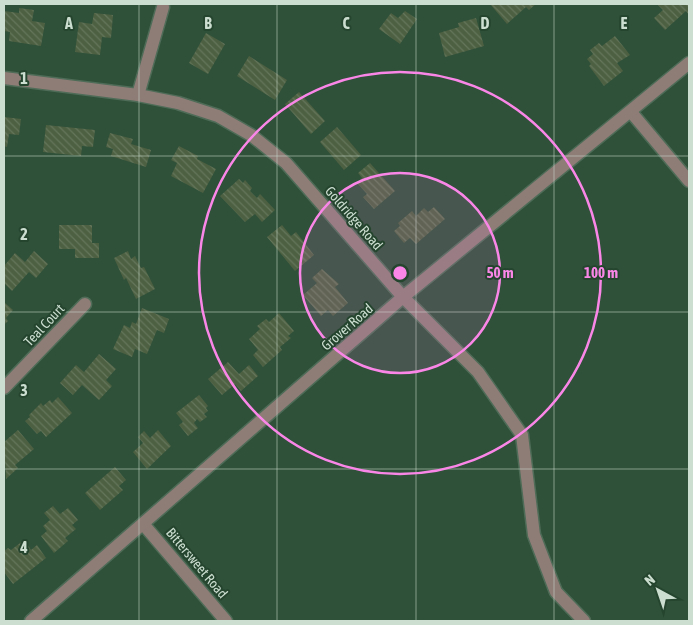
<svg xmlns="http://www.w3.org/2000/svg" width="693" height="625" viewBox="0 0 693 625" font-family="'Asap Condensed',sans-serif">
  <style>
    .building { fill: url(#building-back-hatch) }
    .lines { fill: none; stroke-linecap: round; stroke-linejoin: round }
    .minor-casing { stroke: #4e6c57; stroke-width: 15 }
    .minor { stroke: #8e7c77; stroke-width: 12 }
    .grid { fill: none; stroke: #ccded0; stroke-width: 1; stroke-opacity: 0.55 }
    .ring { fill: none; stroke: #fa87e8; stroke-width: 2.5 }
    .labels { text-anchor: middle; stroke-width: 4; stroke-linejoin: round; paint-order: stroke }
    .street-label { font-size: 14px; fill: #ccded0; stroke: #25452f }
    .grid-label { font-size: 16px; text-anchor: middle; font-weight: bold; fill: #ccded0; stroke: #25452f; stroke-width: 4; stroke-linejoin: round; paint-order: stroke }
    .centre { fill: #fa87e8; stroke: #25452f; stroke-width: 2.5 }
    .ring-label { font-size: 15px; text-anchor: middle; font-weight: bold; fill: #fa87e8; stroke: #25452f; stroke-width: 4; stroke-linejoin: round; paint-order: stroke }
  </style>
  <defs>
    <pattern id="building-back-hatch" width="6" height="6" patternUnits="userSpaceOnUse" patternTransform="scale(1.25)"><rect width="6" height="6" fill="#4d6041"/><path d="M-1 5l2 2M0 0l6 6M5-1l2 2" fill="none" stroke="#65765b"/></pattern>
  </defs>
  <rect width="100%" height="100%" fill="#2f5039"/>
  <g class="building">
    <polygon points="490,4 536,4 529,10 526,7 507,24"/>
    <polygon points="657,4 689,4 689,15 686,11 665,30 654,18 663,10"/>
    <polygon points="19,8 34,10 32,21 45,23 41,46 9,41 10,32 4,31 4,11 19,13"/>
    <polygon points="405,11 417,19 400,44 379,29 391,13 398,18"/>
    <polygon points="94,13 113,15 111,38 102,37 100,55 75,52 79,22 92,24"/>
    <polygon points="476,18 484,46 445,57 439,33 459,27 458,23"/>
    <polygon points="206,33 225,44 208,74 189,63"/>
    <polygon points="615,36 630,55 617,63 623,71 604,86 589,66 591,64 587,59 593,54 590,50 599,43 602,46"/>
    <polygon points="249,56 287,80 275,100 237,76"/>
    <polygon points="299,92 325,121 311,134 285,104"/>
    <polygon points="4,117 21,119 19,135 9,134 7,147 4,146"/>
    <polygon points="46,125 95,130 93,147 82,146 81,156 43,152"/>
    <polygon points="337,127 361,155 344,170 320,142"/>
    <polygon points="110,133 133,139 131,144 151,150 146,167 111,156 113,149 106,147"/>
    <polygon points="179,146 198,156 197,159 216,169 203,193 171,176 177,163 171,160"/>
    <polygon points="370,163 395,191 374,209 363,197 367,194 357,183 362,178 358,173"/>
    <polygon points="239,179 243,183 245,180 252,188 250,191 257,198 260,194 275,210 262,222 255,214 245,222 220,196"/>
    <polygon points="434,207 445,219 416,244 410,238 404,243 394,231 400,226 398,223 412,211 416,216 424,208 428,212"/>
    <polygon points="59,225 92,225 92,243 99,243 99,258 75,258 75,249 59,249"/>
    <polygon points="282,225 291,236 296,232 314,255 295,271 267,237"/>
    <polygon points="34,251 48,264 36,278 29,272 12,291 4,283 4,266 15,253 25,262"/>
    <polygon points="128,251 131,259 135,256 141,268 144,267 155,289 136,299 126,278 124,280 114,258"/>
    <polygon points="322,269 339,284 335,287 348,303 333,316 328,310 321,316 303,295 317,283 312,278"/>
    <polygon points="4,302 13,310 6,318 8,321 4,325"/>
    <polygon points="142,308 169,319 164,333 157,330 147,354 135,349 132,357 113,349 124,325 130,328 132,322 136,324"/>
    <polygon points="279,313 294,331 288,336 291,338 280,347 282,350 263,367 253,355 258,350 249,339 260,329 257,326 266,319 269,322"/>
    <polygon points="99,354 116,369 106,380 112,386 99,400 82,385 73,395 60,383 76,365 84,372"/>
    <polygon points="228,362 239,374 249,365 258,376 241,391 235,384 222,395 208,379"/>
    <polygon points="199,395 208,406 206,408 208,411 204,414 207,417 200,422 197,419 194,423 198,428 188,436 179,425 183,422 176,413"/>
    <polygon points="58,397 72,413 46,437 41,431 37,434 25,421 30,417 29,415 41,403 43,406 50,400 52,403"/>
    <polygon points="18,430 34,449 15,465 18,468 6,479 4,442"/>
    <polygon points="158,430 171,446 147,469 133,452 143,443 138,437 144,431 150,438"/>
    <polygon points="115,467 126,480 119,486 123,490 100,510 85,493"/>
    <polygon points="53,506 60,514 68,508 78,520 72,525 76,529 65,538 68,541 54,553 41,536 47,531 43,526 50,520 44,513"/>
    <polygon points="24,540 31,550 37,545 46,558 13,584 4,572 4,551 8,548 11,550"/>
  </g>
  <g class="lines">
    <g class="minor-casing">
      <g id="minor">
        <polyline points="4,78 138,95 178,103 218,116 251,135 286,163 403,297 478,372 522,435 534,535 556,592 584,621"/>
        <polyline points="138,95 163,7"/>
        <polyline points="631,112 689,181"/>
        <polyline points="4,388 85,304"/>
        <polyline points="144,525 226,621"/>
        <polyline points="31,621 403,297 689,63"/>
      </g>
    </g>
    <use href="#minor" class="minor"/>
  </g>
  <path class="grid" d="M139 4V621M277 4V621M416 4V621M554 4V621M4 156H689M4 312H689M4 469H689"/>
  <circle cx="400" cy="273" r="100" fill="#fa87e8" fill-opacity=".12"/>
  <g class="ring">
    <circle cx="400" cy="273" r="100"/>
    <circle cx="400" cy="273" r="201"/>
  </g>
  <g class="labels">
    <g class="street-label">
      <text transform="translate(354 218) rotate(49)" y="5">Goldridge Road</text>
      <text transform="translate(44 325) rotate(-47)" y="5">Teal Court</text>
      <text transform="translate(347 327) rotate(-41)" y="5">Grover Road</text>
      <text transform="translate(197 563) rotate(50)" y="5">Bittersweet Road</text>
    </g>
  </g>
  <g class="grid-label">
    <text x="69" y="29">A</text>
    <text x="208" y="29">B</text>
    <text x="346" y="29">C</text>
    <text x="485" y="29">D</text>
    <text x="624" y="29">E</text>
    <text x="24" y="84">1</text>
    <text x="24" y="240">2</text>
    <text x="24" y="396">3</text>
    <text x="24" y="553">4</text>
  </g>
  <circle cx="400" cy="273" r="8" class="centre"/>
  <g class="ring-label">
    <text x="500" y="278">50 m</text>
    <text x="601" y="278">100 m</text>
  </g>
  <rect width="693" height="625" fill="none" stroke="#ccded0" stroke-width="10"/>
  <g transform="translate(658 590) rotate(320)" stroke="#25452f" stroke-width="4" paint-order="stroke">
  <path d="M0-4L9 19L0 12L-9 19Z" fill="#ccded0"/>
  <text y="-8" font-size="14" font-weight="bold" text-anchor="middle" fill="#ccded0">N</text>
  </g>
</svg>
